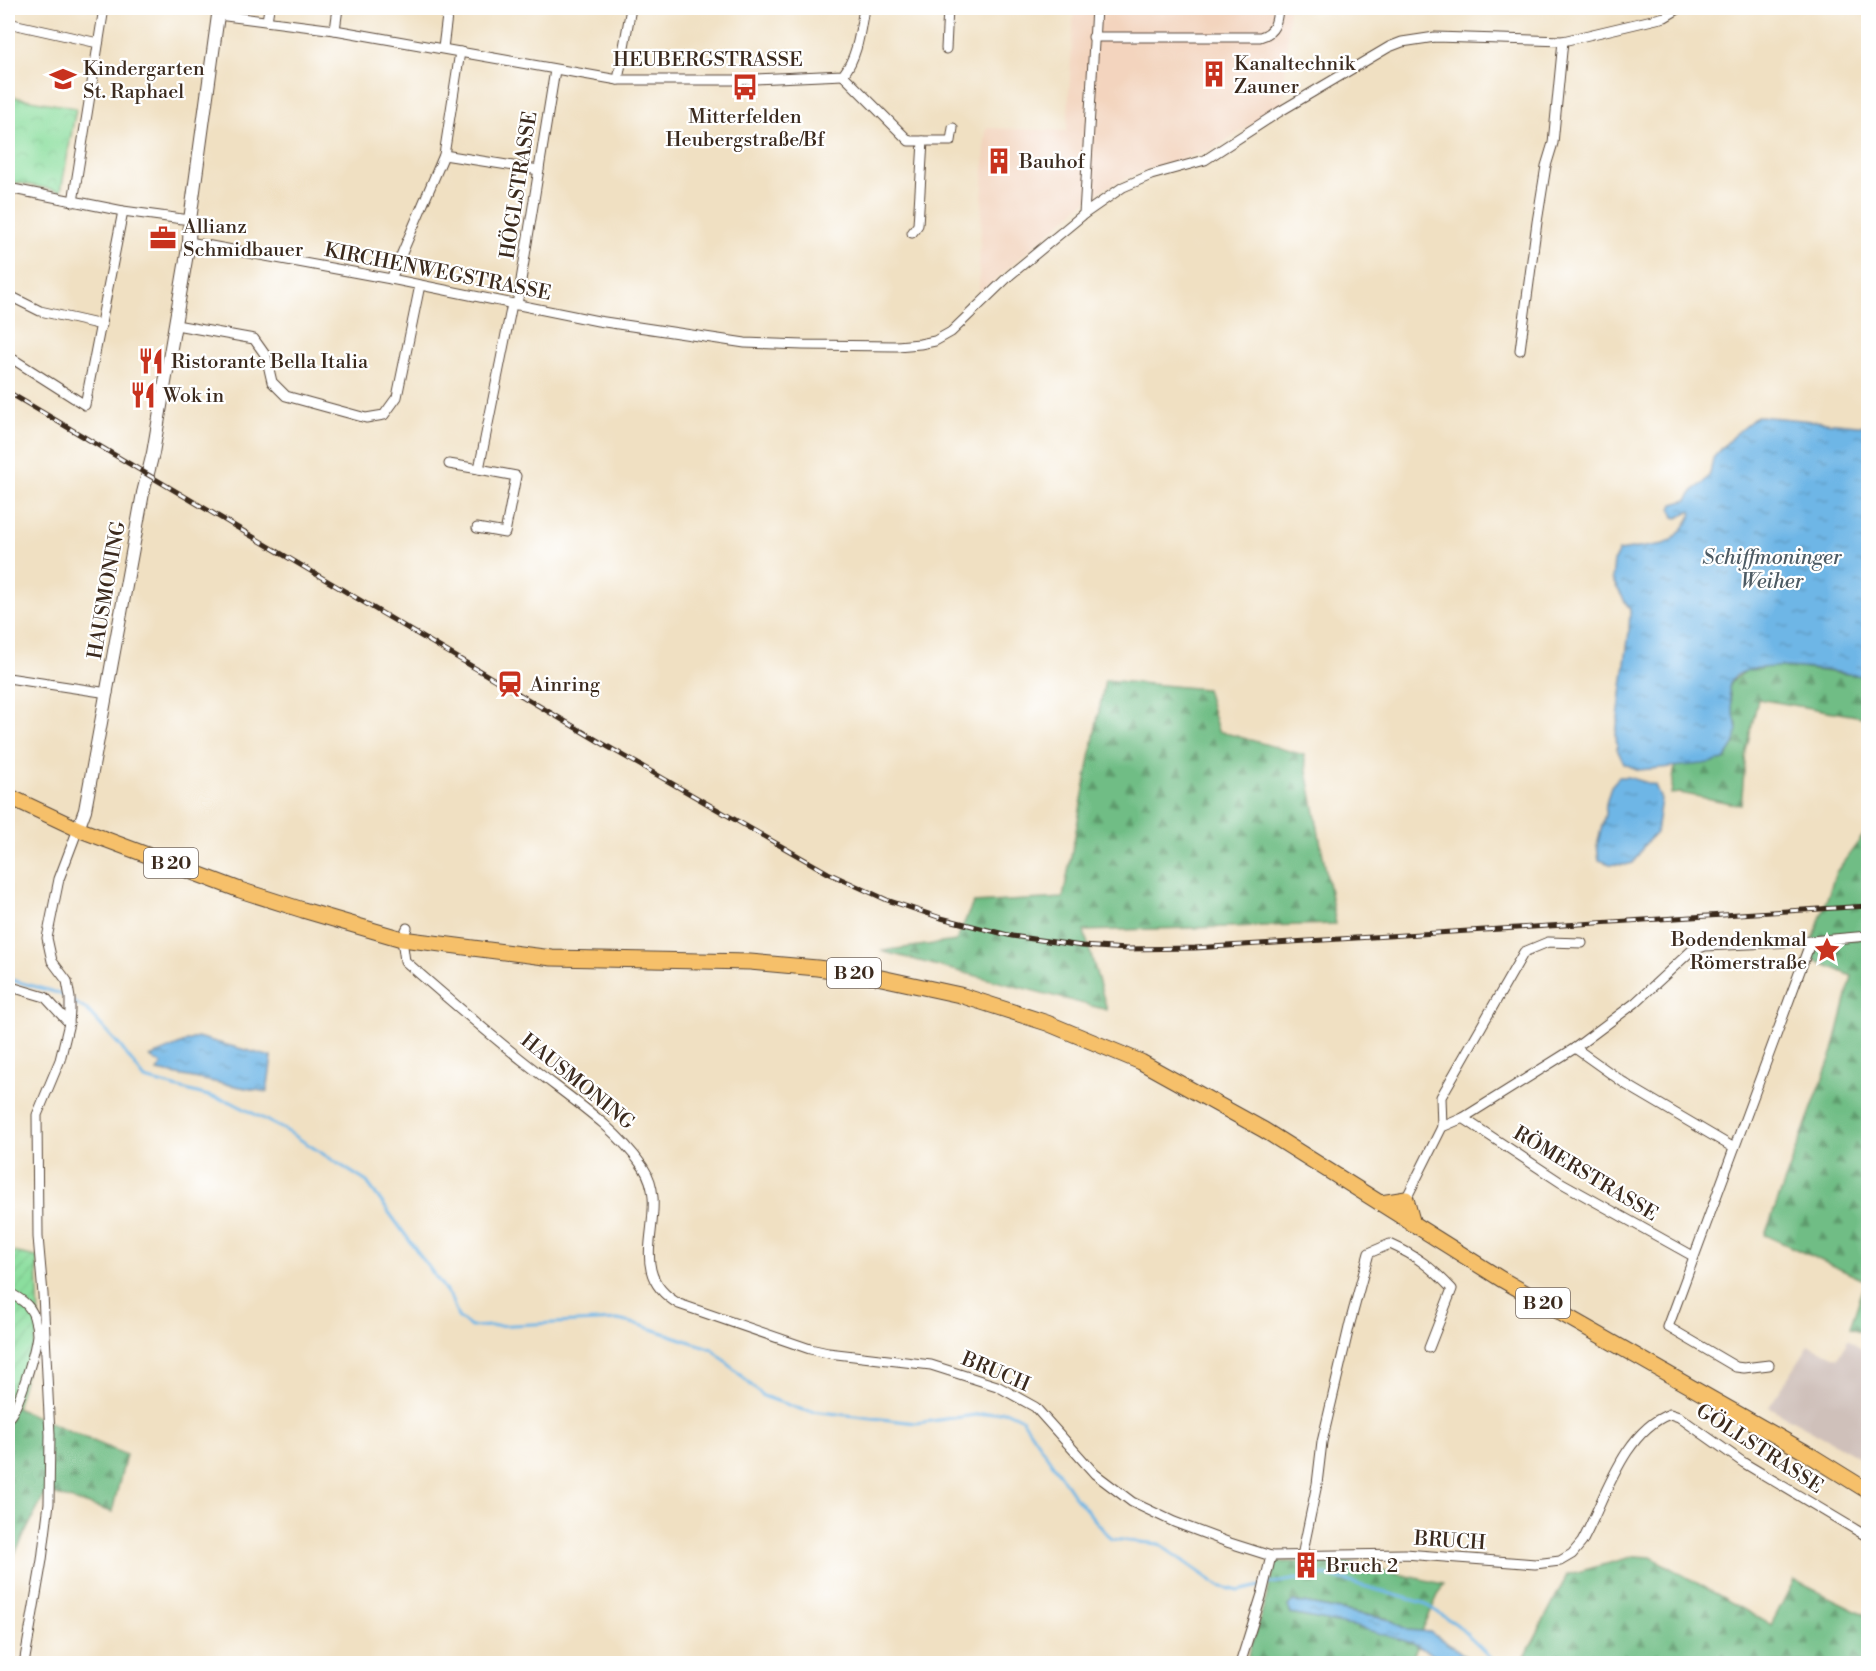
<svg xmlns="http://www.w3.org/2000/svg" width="1876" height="1671" viewBox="0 0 1876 1671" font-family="'Libre Bodoni',serif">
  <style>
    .built { fill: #f3d4be }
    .industrial { fill: #cfc0ba }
    .forest { fill: url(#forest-firs); stroke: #567452; stroke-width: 1.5 }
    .park { fill: url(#park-crowns); stroke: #63845e; stroke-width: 1.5 }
    .garden { fill: url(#garden-furrows); stroke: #63845e; stroke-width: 1.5 }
    .water { fill: url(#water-ripples); stroke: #547082; stroke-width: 1.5 }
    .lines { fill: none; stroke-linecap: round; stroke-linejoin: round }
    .stream { stroke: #6eb6e6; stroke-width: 3 }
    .minor-casing { stroke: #564537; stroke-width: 11 }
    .tertiary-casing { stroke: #564537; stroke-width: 14 }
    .primary-casing { stroke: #564537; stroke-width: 17 }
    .minor { stroke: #fff; stroke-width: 9 }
    .tertiary { stroke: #fff; stroke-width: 12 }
    .primary { stroke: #f6c06b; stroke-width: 15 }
    .rail-casing { stroke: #3b2a1e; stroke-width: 5 }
    .rail { stroke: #fff; stroke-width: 3; stroke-dasharray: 9; stroke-linecap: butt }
    .labels { text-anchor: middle; stroke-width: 4.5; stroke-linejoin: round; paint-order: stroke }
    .shield { fill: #fff; stroke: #766a62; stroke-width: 1.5 }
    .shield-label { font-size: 18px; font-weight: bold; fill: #3b2a1e }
    .street-label { font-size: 20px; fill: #3b2a1e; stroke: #fff }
    .poi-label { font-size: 20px; fill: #3b2a1e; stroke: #fff; text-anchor: start }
    .water-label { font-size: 21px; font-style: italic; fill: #4d5b64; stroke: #fff }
  </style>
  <defs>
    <pattern id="forest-firs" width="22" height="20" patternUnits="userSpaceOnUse" patternTransform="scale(1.5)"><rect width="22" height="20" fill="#70bd85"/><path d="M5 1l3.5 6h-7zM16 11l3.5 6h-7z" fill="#5d9a6c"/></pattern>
    <pattern id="park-crowns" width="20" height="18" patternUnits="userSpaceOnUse" patternTransform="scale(1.5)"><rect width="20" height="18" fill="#8bde9e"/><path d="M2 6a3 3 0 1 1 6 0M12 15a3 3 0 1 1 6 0" fill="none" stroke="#79bf88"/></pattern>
    <pattern id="garden-furrows" width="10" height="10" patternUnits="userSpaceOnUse" patternTransform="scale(1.5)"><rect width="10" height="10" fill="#8bde9e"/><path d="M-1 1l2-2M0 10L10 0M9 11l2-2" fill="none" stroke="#79bf88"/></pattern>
    <pattern id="water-ripples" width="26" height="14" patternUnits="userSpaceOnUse" patternTransform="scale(1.5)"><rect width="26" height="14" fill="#6eb6e6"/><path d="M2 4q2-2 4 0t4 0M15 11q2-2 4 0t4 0" fill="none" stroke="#5c94ba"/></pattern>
  </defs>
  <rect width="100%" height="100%" fill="#fff"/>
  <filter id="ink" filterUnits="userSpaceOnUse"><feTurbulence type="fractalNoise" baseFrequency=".0167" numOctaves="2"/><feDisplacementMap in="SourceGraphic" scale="12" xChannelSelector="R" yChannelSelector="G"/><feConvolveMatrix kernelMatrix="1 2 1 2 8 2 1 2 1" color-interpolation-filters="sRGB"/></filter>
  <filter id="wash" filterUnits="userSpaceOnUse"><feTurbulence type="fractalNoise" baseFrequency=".008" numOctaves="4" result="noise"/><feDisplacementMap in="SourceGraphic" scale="24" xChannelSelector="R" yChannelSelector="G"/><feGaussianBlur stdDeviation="1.35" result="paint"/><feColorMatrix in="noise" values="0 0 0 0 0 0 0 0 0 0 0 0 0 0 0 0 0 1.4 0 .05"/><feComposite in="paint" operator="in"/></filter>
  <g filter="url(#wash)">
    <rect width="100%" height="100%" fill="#f0e0c2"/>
    <polygon class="built" points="1074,8 1289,8 1283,105 1212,150 1140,172 1104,189 1080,206 979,294 979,262 986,128 1067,131"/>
    <polygon class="industrial" points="1848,1340 1868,1352 1868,1462 1769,1407 1809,1345 1838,1358"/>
    <g class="forest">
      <polygon points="1776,665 1862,676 1868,672 1868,718 1758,699 1746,751 1741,805 1680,793 1671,794 1675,766 1724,760 1735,744 1737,724 1733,717 1729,688 1731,682 1747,670"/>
      <polygon points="1105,680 1206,689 1218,731 1304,755 1336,924 1084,931 1107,1010 881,951 956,941 973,903 1063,898"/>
      <polygon points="1868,829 1868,1335 1850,1327 1866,1281 1765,1235 1833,1051 1852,976 1807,957 1836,872"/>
      <polygon points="8,1408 16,1408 126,1455 112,1512 46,1492 8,1567"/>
      <polygon points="1635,1556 1651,1557 1771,1625 1794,1580 1868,1616 1868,1663 1639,1664 1604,1658 1522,1663 1567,1575"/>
      <polygon points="1277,1562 1345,1562 1443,1584 1422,1631 1407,1630 1391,1619 1293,1601 1288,1606 1291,1614 1357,1626 1412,1643 1418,1646 1410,1663 1246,1664"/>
    </g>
    <polygon class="park" points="8,96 76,108 61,191 8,181"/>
    <polygon class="garden" points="8,1251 37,1257 39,1328 16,1408 8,1408"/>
    <g class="water">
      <path d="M1757 416 1868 426V672L1862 676C1839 673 1728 651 1729 690 1730 709 1742 727 1734 744 1732 750 1727 755 1724 760L1703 764 1639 770 1624 764 1617 749 1616 734 1629 632 1630 610 1612 579 1614 561 1619 551 1664 544C1676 539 1687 525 1692 513L1689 511 1678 518 1674 517 1671 509 1673 504 1687 500 1695 489 1704 483 1710 474 1713 458 1732 437Z"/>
      <polygon points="1619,777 1628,777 1655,785 1661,799 1656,833 1645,844 1633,863 1625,865 1610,864 1599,860 1597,845 1605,814 1606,804 1611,786"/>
      <polygon points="197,1037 272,1057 267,1092 157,1071 162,1065 150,1057"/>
      <polygon points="1293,1601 1391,1620 1407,1630 1430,1632 1459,1651 1473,1663 1451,1663 1431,1654 1412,1643 1357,1627 1291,1614 1288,1606"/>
    </g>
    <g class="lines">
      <polyline class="stream" points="8,979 58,993 87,1010 120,1046 145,1079 231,1102 287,1131 367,1182 451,1298 458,1317 471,1327 618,1320 640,1325 712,1349 763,1396 803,1410 916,1423 1005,1411 1022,1419 1073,1494 1111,1539 1159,1544 1219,1586 1239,1591 1272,1583 1325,1575 1423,1603 1456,1624 1497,1664"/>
    </g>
  </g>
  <g filter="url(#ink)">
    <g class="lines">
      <g class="minor-casing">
        <g id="minor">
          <path d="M218 15 335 30 618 80H734L843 75C858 56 860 31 864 8"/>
          <polyline points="267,21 269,8"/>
          <polyline points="8,23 98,43"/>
          <polyline points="335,30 338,8"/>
          <path d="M1093 37H1260C1275 33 1277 22 1278 8"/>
          <polyline points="443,48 448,8"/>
          <polyline points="946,49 948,8"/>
          <polyline points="843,75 909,141 923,141 918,225 912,233"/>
          <polyline points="618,80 631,8"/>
          <polyline points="923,141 951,141 953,128"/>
          <polyline points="444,155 539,170"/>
          <polyline points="8,188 123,211 190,220"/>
          <polyline points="73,202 104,8"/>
          <polyline points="1084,214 1096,8"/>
          <polyline points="189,242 391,279 598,321 745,343 803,345 897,346 920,344 935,341 951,332 1010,275 1084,214 1123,187 1151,175 1205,160 1279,112 1389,47 1402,42 1435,37 1563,41 1665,17 1680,8"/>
          <polyline points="391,279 444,155 460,52"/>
          <polyline points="8,295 40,311 102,325"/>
          <polyline points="517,305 555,70"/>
          <polyline points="176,325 254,339 266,356 272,382 286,396 366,418 384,415 397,397 420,285"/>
          <polyline points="1520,350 1537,222 1546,166 1553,143 1563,41"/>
          <polyline points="8,356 85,405 123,211"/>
          <polyline points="449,464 479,469"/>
          <polyline points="477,528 505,533 516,476 479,469 512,304"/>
          <polyline points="8,678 108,693"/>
          <path d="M407 928 402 939 405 961C445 996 485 1031 527 1064 567 1096 614 1125 643 1167 674 1213 619 1270 679 1304L810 1349 828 1353 931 1365 997 1386 1035 1407 1095 1474 1132 1502 1174 1522 1230 1543 1271 1556 1405 1554 1535 1564 1560 1561 1572 1554 1582 1542C1604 1502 1623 1431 1670 1414L1679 1417 1744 1463 1868 1537"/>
          <polyline points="1811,941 1868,936"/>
          <polyline points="8,986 45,997 69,1023"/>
          <polyline points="1575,1048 1627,1085 1734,1148"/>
          <polyline points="1463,1118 1560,1182 1693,1256"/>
          <polyline points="1442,1127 1441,1097 1524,952 1548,942 1582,943"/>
          <polyline points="1406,1199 1442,1127 1463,1118 1575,1048 1635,1003 1691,951 1705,946 1811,941 1668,1327 1736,1367 1744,1368 1769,1365"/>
          <path d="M8 1292C19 1298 30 1304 34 1317 36 1323 37 1329 37 1335 35 1351 19 1409 8 1418"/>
          <path d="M1302 1556 1317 1484 1322 1442 1350 1323 1369 1253 1390 1244C1417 1256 1432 1268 1452 1289L1429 1348"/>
          <polyline points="24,1664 42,1560 49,1503 50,1435 43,1294 38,1237 37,1115 60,1060 69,1023 70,1010 70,998 67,981 52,961 47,938 59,879 78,829"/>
          <polyline points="1240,1664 1262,1594 1271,1556"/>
        </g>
      </g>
      <g class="tertiary-casing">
        <polyline id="tertiary" points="78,829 85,810 143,493 153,453 189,242 190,220 219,8"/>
      </g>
      <g class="primary-casing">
        <g id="primary">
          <polyline points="8,796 78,829 240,890 303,910 402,939 552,958 750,962 817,968 863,974 960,995 1047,1023 1141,1062 1264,1130 1501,1279 1805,1452 1868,1491"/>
          <polyline points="1381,1203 1406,1199 1413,1224"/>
        </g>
      </g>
      <use href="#minor" class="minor"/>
      <use href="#tertiary" class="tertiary"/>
      <use href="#primary" class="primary"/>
      <g class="rail-casing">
        <polyline id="rail" points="8,392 605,745 828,873 852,884 887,900 941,918 1012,936 1082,946 1127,949 1195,948 1868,906"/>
      </g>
      <use href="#rail" class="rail"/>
    </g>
  </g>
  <defs>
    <g id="building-bare" transform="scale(2.07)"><path d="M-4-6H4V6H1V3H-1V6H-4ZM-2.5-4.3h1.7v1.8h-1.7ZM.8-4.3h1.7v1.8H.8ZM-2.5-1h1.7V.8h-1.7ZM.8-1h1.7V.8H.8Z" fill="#c8321e" stroke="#fff" stroke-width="2.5" paint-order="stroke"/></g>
    <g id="school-bare" transform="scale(2.07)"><path d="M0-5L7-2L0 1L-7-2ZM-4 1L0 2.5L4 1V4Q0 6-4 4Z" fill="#c8321e" stroke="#fff" stroke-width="2.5" paint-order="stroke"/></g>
    <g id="bus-bare" transform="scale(2.07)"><path d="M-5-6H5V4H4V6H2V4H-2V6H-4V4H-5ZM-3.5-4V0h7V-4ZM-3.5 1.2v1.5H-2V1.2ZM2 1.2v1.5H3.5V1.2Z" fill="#c8321e" stroke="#fff" stroke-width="2.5" paint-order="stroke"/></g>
    <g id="office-bare" transform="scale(2.07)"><path d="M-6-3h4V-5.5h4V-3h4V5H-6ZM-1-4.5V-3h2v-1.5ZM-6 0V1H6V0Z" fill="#c8321e" stroke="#fff" stroke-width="2.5" paint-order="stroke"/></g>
    <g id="restaurant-bare" transform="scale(2.07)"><path d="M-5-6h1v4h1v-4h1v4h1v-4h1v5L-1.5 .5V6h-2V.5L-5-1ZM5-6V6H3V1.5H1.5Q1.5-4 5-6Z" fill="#c8321e" stroke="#fff" stroke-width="2.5" paint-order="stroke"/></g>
    <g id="station-bare" transform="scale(2.07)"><path d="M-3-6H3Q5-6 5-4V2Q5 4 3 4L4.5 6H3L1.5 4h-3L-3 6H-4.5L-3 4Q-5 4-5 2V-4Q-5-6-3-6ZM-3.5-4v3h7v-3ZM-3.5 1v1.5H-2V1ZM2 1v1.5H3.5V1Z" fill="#c8321e" stroke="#fff" stroke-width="2.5" paint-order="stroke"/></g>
    <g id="sight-bare" transform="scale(2.07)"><path d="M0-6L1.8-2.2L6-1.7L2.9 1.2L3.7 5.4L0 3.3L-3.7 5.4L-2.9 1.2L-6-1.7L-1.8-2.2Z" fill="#c8321e" stroke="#fff" stroke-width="2.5" paint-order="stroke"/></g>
  </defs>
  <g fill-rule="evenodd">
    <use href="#building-bare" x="1214" y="74"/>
    <use href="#school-bare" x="63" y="79"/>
    <use href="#bus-bare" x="745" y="87"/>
    <use href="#building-bare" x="999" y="161"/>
    <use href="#office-bare" x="163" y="238"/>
    <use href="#restaurant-bare" x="151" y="361"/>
    <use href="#restaurant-bare" x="143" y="395"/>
    <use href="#station-bare" x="510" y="684"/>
    <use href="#sight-bare" x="1827" y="950"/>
    <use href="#building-bare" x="1306" y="1565"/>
  </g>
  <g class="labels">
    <g class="shield">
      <rect x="144" y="848" width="54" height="30" rx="4.5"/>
      <rect x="827" y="958" width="54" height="30" rx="4.5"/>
      <rect x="1516" y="1288" width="54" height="30" rx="4.5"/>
    </g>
    <g class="shield-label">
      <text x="171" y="869">B 20</text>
      <text x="854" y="979">B 20</text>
      <text x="1543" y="1309">B 20</text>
    </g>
    <g class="street-label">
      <text x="708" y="66">HEUBERGSTRASSE</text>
      <text transform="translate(518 185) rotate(-81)" y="7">HÖGLSTRASSE</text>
      <text transform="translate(438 271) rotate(11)" y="7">KIRCHENWEGSTRASSE</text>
      <text transform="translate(106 590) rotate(-80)" y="7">HAUSMONING</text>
      <text transform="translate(578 1081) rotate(39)" y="7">HAUSMONING</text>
      <text transform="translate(1586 1173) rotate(31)" y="7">RÖMERSTRASSE</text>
      <text transform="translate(996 1371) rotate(23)" y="7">BRUCH</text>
      <text transform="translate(1760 1448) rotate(33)" y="7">GÖLLSTRASSE</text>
      <text transform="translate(1450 1540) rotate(4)" y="7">BRUCH</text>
    </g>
    <g class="poi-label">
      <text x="1234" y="70">Kanaltechnik<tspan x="1234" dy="23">Zauner</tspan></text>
      <text x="83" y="75">Kindergarten<tspan x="83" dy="23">St. Raphael</tspan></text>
      <text x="745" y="123" text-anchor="middle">Mitterfelden<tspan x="745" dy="23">Heubergstraße/Bf</tspan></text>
      <text x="1019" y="168">Bauhof</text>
      <text x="183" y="233">Allianz<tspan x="183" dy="23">Schmidbauer</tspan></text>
      <text x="171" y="368">Ristorante Bella Italia</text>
      <text x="163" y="402">Wok in</text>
      <text x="530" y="691">Ainring</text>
      <text x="1807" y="946" text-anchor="end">Bodendenkmal<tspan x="1807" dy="23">Römerstraße</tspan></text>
      <text x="1326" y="1572">Bruch 2</text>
    </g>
    <g class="water-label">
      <text x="1772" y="564">Schiffmoninger<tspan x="1772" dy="24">Weiher</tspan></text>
    </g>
  </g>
  <rect width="1876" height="1671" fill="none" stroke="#fff" stroke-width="30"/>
</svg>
